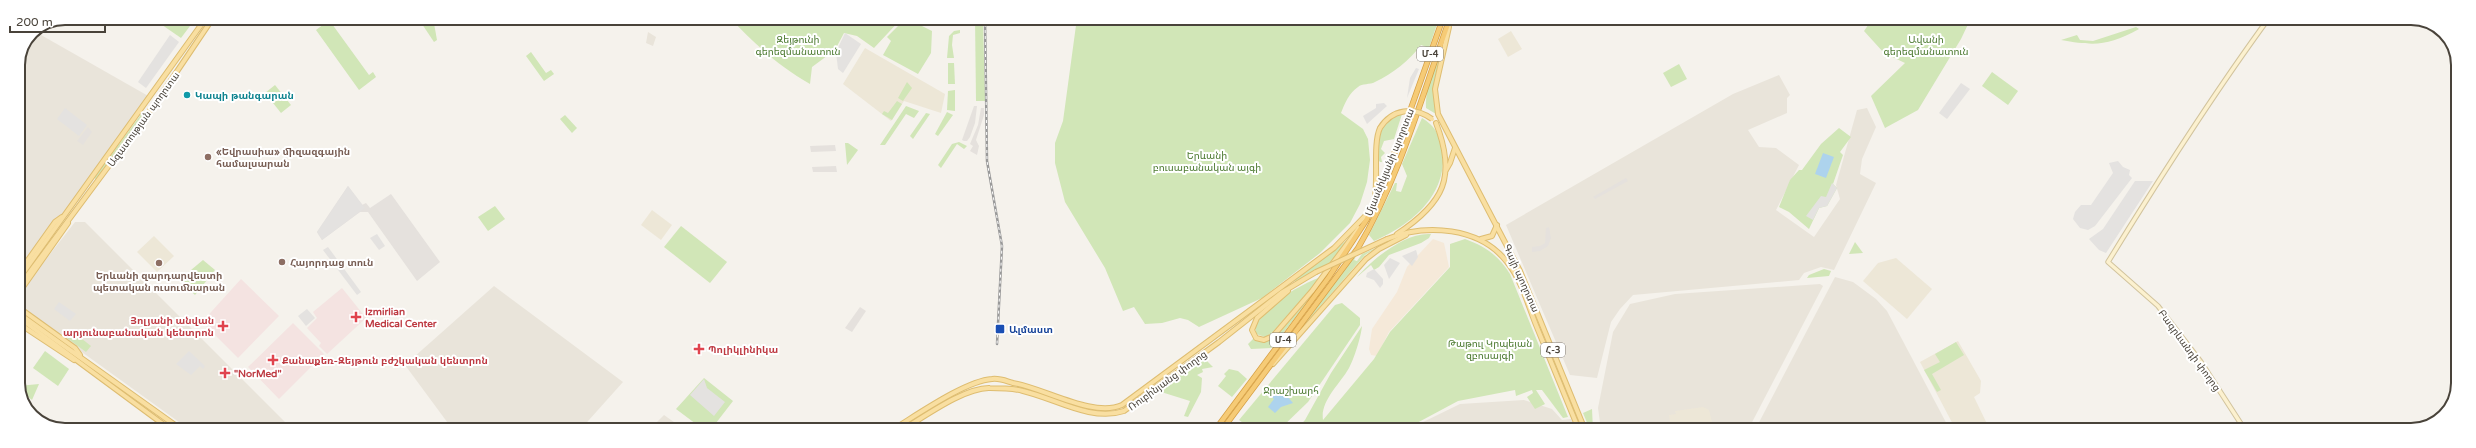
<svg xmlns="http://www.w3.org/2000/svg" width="2476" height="448" viewBox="0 0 2476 448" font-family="'Varela Round','Noto Sans Armenian',sans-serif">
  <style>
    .residential { fill: #e9e4da }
    .commercial { fill: #f5e9d9 }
    .industrial { fill: #e5e1dd }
    .education { fill: #ede7d7 }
    .medical { fill: #f4e3e1 }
    .green { fill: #d1e6b7 }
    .parking { fill: #e4e2e0 }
    .water { fill: #add3ed }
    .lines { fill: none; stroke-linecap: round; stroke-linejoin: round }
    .secondary-casing { stroke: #d2c49e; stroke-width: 5.5 }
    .primary-casing { stroke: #debd71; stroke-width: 6 }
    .highway-casing { stroke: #d6a045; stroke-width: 6 }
    .secondary { stroke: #fcf1cf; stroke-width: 3.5 }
    .primary { stroke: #f9dfa1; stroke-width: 4 }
    .highway { stroke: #f6cb76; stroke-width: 4.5 }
    .rail-casing { stroke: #999; stroke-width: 2.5 }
    .rail { stroke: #fff; stroke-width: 1; stroke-dasharray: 3; stroke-linecap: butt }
    .primary-bridge-casing { stroke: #debd71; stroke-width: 6; stroke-linecap: butt }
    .primary-bridge { stroke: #f9dfa1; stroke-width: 4 }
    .culture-dot { fill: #0f9aa8; stroke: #fff; stroke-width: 1.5 }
    .education-dot { fill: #8d6e63; stroke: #fff; stroke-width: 1.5 }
    .health-dot { fill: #e0444e; stroke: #fff; stroke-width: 1.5 }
    .transit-dot { fill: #1a4fb4; stroke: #fff; stroke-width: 1.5 }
    .labels { text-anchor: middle; stroke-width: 4; stroke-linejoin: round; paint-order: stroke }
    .shield { fill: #fff; stroke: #807b75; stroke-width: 1 }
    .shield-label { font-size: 9px; font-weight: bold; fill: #49433a }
    .park-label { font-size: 10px; fill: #4b792f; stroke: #fff }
    .culture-label { font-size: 10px; font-weight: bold; fill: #0d838f; stroke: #fff; text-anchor: start }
    .street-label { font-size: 10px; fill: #49433a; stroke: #fff }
    .education-label { font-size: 10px; font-weight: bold; fill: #785e54; stroke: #fff; text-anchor: start }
    .health-label { font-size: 10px; font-weight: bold; fill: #be3a42; stroke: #fff; text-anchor: start }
    .transit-label { font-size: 10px; font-weight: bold; fill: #164399; stroke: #fff; text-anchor: start }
    .rim { fill: none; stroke: #49433a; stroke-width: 2 }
  </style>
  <rect width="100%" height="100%" fill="#f5f2ec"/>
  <g class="residential">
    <polygon points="34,31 150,97 18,274 18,65"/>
    <polygon points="648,32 656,37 653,46 646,43"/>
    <polygon points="1779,75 1790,95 1787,98 1787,113 1748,130 1759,147 1776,148 1799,165 1776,210 1814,237 1840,199 1836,185 1857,110 1867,108 1876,127 1862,159 1860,174 1876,183 1834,270 1821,267 1804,273 1799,280 1633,295 1620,309 1611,322 1597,378 1570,375 1506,225 1733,94"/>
    <polygon points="75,222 85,222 293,430 190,430 18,306 18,295"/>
    <polygon points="1835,277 1853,282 1876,299 1887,311 1950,430 1755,430"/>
    <polygon points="1820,284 1823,286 1748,430 1601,430 1598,408 1613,332 1630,304 1675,294"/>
    <polygon points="494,286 623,382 580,430 453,430 405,365"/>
    <polygon points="1524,400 1552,409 1562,420 1571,419 1575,430 1421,430 1417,425 1460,404"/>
    <polygon points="664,415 685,430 649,430"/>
  </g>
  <polygon class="commercial" points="1433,239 1444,243 1449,267 1389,332 1377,356 1371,355 1369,349 1372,329 1397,292 1407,267"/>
  <g class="industrial">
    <polygon points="974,106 977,106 975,123 970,137 967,141 964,141 962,140"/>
    <polygon points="981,108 984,108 984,115 976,140 979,146 977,155 970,151 973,146 970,144 978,125"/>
    <polygon points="88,127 92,132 83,145 77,141"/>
    <polygon points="835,145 836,151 811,152 810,146"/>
    <polygon points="836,166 837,172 813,172 812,167"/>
    <polygon points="1626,178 1628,181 1595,199 1593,197"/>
    <polygon points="348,186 362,205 366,203 370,208 391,194 440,262 417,281 368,212 360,212 322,240 317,232"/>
    <polygon points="1549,227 1551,238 1548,246 1540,251 1532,252 1532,247 1540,246 1545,243 1546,228"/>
    <polygon points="860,307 866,311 852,332 845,328"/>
  </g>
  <g class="education">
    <polygon points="1511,31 1522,49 1508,57 1498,39"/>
    <polygon points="865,48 945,94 941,113 904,101 891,121 843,84"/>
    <polygon points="652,210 672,225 661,240 641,225"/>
    <polygon points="154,236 174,256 157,272 137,252"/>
    <polygon points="1896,258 1932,289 1907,319 1863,281 1878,263"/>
    <polygon points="1958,341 1981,381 1980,393 1974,397 1990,430 1956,430 1920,362"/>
    <polygon points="1703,407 1709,410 1714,430 1671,430 1669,415 1676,414 1675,411"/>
  </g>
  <g class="medical">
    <polygon points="241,279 279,316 238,358 202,322"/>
    <polygon points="342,288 366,318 327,354 319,346 321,343 307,328 317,318 313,312"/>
    <polygon points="293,323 324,354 279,399 248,367"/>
  </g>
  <g class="green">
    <polygon points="152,18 196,18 181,38"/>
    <polygon points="332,18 335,22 332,24 369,75 373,72 376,77 359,90 316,30"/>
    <polygon points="424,18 433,18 437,40 434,42 420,21"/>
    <path d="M730 18H902L874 48 857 36 844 33 835 50 812 67 810 84C778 66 755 44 730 18Z"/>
    <polygon points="906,18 932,31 931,53 918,74 883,55 891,41 887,37"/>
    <polygon points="975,18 983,18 985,101 976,101"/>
    <path d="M1077 18H1439L1429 48 1421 45C1410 60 1392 74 1375 82 1370 85 1362 83 1358 87 1349 93 1345 103 1341 113L1363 129 1368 139 1370 160 1367 182 1360 204 1350 223 1320 253 1262 298 1199 327 1188 320 1180 318 1162 323 1145 324 1134 307 1123 311 1105 268 1065 202 1055 163V143L1063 121Z"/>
    <polygon points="1873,18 1971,18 1961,39 1918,110 1885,128 1871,96 1905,63 1884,53 1864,31"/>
    <path d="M2136 27 2139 29C2108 46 2095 46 2061 40L2077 35 2080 40 2093 41Z"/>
    <polygon points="960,30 960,33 953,35 952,45 954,58 947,58 949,36 954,31"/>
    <path d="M1445 35 1434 88 1436 114 1426 108C1425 84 1438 58 1445 35Z"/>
    <polygon points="531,52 546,73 551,70 554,74 544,81 526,56"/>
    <polygon points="948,63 954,63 955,84 948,84"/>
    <polygon points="1679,64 1687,79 1671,87 1663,73"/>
    <polygon points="1992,72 2018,91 2008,105 1982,86"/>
    <polygon points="907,82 912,88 903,101 898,98"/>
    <polygon points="275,85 291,105 281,113 265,93"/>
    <polygon points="955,90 955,111 947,110 948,91"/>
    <polygon points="897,101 902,104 892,120 882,114 884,111 888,113"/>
    <polygon points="906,106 919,111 914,118 906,114 885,145 880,145"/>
    <polygon points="947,112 953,115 938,136 935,134"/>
    <polygon points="142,113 144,114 96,179 94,178"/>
    <polygon points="926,113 930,114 913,139 910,136"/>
    <path d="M1402 114 1394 139 1384 141 1381 149 1385 153 1381 157 1382 162H1380C1377 159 1378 155 1378 150 1378 131 1384 121 1402 114Z"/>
    <polygon points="565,115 577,128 572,133 560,119"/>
    <path d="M1422 118C1434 125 1439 134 1442 147 1450 193 1412 225 1374 241L1369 235 1395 183H1397L1396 191 1401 192 1407 176 1402 164Z"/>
    <polygon points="1839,128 1851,137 1840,152 1843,155 1833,184 1837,188 1827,206 1819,208 1809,229 1789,212 1779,207 1790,180 1799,170 1802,170 1821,144"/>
    <polygon points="959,142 967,146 964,149 957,144 941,168 938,165 952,144"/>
    <polygon points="845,143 848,143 858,150 847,165"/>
    <polygon points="495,206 505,219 488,231 478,217"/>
    <polygon points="681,226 727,262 710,283 664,247"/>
    <path d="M1431 234 1429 238 1421 243 1389 255 1379 267 1374 270 1371 265 1357 277C1373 259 1405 232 1431 234Z"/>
    <path d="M1465 239C1485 246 1499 256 1510 274L1568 417 1563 418 1542 390H1536L1545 404 1535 409 1527 397 1533 393 1532 390 1516 396 1515 390 1458 401 1415 424 1419 430H1296L1305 420 1331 373 1362 326C1361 337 1354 359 1349 368 1340 384 1320 401 1323 420L1374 359 1390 332 1450 267V244Z"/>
    <polygon points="1347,240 1331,262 1295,282 1294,280"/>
    <polygon points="1855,242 1863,253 1849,254"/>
    <polygon points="1376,248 1365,255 1303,326 1353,259 1356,257 1354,260 1357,261 1362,254"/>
    <polygon points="203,260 215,270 195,295 179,280"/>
    <polygon points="1824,269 1831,271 1829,276 1807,278 1809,275"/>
    <polygon points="1328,272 1329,273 1272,348 1251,349 1248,344 1254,338 1262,342 1273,339"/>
    <path d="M1321 277 1271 334 1265 337 1256 334 1255 325C1269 303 1297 286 1321 277Z"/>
    <polygon points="1342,303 1360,318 1360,325 1308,402 1279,430 1253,430 1239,420 1335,305"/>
    <polygon points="72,331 91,346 86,352 67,338"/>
    <polygon points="1956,342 1964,355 1932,374 1941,390 1937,392 1924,370 1940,362 1935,354"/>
    <polygon points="45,351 69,369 58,386 33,368"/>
    <polygon points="1203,357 1213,367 1202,369 1203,372 1197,375 1202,378 1201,392 1188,417 1184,416 1190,401 1158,391"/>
    <polygon points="1229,369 1238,371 1247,379 1232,397 1218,386 1226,376 1224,374"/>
    <polygon points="704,378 733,401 716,423 709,423 704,430 676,409"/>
    <polygon points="39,384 32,400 18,389 18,386"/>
    <polygon points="1592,409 1593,430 1590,430 1583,413"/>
  </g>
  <g class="parking">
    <polygon points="845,33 861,44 843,73 838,69 836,52"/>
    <polygon points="170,35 179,42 146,88 138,82"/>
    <polygon points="1416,68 1419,69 1407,98 1410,78"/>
    <polygon points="1961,83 1970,89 1947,119 1939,113"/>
    <polygon points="1384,103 1387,106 1367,124 1363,116 1376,108 1376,104"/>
    <polygon points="65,108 87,125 79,136 57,119"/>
    <polygon points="2118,161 2123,167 2130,170 2129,175 2132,178 2095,226 2088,230 2080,228 2073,219 2075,212 2081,205 2091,205 2113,173 2109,163"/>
    <polygon points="2135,181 2153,181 2106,253 2099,250 2089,239 2103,229"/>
    <polygon points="1832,183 1837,188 1827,206 1819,208 1813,220 1806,216 1821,196 1826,197"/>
    <polygon points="348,186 365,208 322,240 317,232"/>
    <polygon points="377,234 385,246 379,250 370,238"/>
    <polygon points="328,247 361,292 357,295 323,250"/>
    <polygon points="1416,250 1418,257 1412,266 1402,256"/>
    <polygon points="1390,258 1400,263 1389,279 1384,265"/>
    <polygon points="1374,269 1383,279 1383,284 1380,288 1374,280 1366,277 1367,273"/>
    <polygon points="59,302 76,314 70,321 54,309"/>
    <polygon points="307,309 315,318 306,326 298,316"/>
    <polygon points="189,351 205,366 203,369 200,366 191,375 176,364"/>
    <polygon points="704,379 707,388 725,402 714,416 690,395"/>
    <polygon points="791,423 797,423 797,430 776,430"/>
  </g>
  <g class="water">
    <polygon points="1823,153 1834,157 1826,178 1815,174"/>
    <polygon points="1272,390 1282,391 1282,395 1287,396 1293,403 1281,407 1275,413 1268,407 1274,399 1269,395"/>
  </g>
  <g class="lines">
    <g class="secondary-casing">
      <path id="secondary" d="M2245 430 2201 362 2158 306 2108 262C2159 179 2211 97 2269 18"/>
    </g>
    <g class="primary-casing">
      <g id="primary">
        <polyline points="1449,27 1435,89 1438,114 1520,271 1585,430"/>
        <polyline points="1446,170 1450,163 1455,148"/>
        <path d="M1375 197C1378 177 1373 143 1380 128"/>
        <path d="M1397 234C1444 203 1457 177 1436 123"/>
        <path d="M1387 239C1426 223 1480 227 1507 262 1521 279 1528 305 1536 325 1550 360 1565 395 1579 430"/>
        <polyline points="1481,239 1492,236 1497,225"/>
        <polyline points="18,274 55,222 62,217"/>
        <polyline points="18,280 206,18"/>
        <polyline points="18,288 157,101 213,18"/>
        <polyline points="1288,291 1257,318 1252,330 1256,338 1264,340 1273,336 1312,291 1359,228"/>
        <polyline points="18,294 68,223"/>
        <polyline points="18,307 75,348 80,355"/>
        <polyline points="18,313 182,430"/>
        <polyline points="18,317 171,430"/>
        <polyline points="18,323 74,360"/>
        <polyline points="1273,364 1366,259 1379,249 1406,235"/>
        <path d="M892 430C917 415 965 381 992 379 1000 378 1006 381 1013 383 1044 388 1093 418 1122 405L1334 248 1370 211"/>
        <path d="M902 430C924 417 965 387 990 388 1001 388 1012 388 1023 391 1054 398 1091 422 1124 411L1219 342 1281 293 1316 272"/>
      </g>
    </g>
    <g class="highway-casing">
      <g id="highway">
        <polyline points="1215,430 1329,277 1367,219 1399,142 1443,18"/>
        <path d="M1222 430 1358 248C1400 177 1422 95 1450 18"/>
      </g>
    </g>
    <use href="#secondary" class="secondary"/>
    <use href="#primary" class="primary"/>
    <use href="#highway" class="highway"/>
    <g class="rail-casing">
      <polyline id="rail" points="985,18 987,161 1002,246 997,344"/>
    </g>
    <use href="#rail" class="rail"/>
    <g class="primary-bridge-casing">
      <g id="primary-bridge">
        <path d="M1380 128C1392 109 1414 106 1432 119"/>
        <polyline points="1316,272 1387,239"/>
      </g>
    </g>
    <use href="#primary-bridge" class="primary-bridge"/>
  </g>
  <circle class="culture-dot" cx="187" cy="95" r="4"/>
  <g class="education-dot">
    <circle cx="208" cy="157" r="4"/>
    <circle cx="282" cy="262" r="4"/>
    <circle cx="159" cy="263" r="4"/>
  </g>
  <g class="health-dot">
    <path d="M354 311h4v4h4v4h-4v4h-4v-4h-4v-4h4z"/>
    <path d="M221 320h4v4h4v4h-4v4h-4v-4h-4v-4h4z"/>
    <path d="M697 343h4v4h4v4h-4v4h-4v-4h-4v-4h4z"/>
    <path d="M271 354h4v4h4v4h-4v4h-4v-4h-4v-4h4z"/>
    <path d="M223 367h4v4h4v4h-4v4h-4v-4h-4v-4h4z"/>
  </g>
  <rect class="transit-dot" x="995" y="324" width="10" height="10" rx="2"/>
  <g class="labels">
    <g class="shield">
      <rect x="1417" y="47" width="26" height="14" rx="3"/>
      <rect x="1270" y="333" width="26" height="14" rx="3"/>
      <rect x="1541" y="343" width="24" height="14" rx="3"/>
    </g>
    <g class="shield-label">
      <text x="1430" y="57">Մ-4</text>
      <text x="1283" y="343">Մ-4</text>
      <text x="1553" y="353">Հ-3</text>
    </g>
    <g class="park-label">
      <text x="798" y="43">Զեյթունի<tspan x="798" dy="12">գերեզմանատուն</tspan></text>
      <text x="1926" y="43">Ավանի<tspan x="1926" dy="12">գերեզմանատուն</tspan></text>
      <text x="1207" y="159">Երևանի<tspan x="1207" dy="12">բուսաբանական այգի</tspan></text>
      <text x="1490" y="347">Թաթուլ Կրպեյան<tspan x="1490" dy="12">զբոսայգի</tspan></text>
      <text x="1291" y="394">Ջրաշխարհ</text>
    </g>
    <g class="culture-label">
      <text x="195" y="99">Կապի թանգարան</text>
    </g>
    <g class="street-label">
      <text transform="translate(143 119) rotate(-54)" y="4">Ազատության պողոտա</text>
      <text transform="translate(1389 162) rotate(-68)" y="4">Մյասնիկյանի պողոտա</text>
      <text transform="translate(1522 278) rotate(66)" y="4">Գայի պողոտա</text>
      <text transform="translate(2190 350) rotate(54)" y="4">Բագրևանդի փողոց</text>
      <text transform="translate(1167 380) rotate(-36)" y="4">Ռուբինյանց փողոց</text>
    </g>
    <g class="education-label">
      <text x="216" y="155">«Եվրասիա» միզազգային<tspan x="216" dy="12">համալսարան</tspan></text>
      <text x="290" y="266">Հայորդաց տուն</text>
      <text x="159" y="279" text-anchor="middle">Երևանի զարդարվեստի<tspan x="159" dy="12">պետական ուսումնարան</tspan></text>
    </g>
    <g class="health-label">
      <text x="365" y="315">Izmirlian<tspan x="365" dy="12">Medical Center</tspan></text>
      <text x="214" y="324" text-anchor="end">Յոլյանի անվան<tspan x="214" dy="12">արյունաբանական կենտրոն</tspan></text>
      <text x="708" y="353">Պոլիկլինիկա</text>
      <text x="282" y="364">Քանաքեռ-Զեյթուն բժշկական կենտրոն</text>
      <text x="234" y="377">"NorMed"</text>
    </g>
    <g class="transit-label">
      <text x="1009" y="333">Ալմաստ</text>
    </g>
  </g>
  <path d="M0 0H2476V448H0ZM65 25H2411A40 40 0 0 1 2451 65V383A40 40 0 0 1 2411 423H65A40 40 0 0 1 25 383V65A40 40 0 0 1 65 25Z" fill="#fff" fill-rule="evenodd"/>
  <path class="rim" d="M65 25H2411A40 40 0 0 1 2451 65V383A40 40 0 0 1 2411 423H65A40 40 0 0 1 25 383V65A40 40 0 0 1 65 25Z"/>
  <path d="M10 26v6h95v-6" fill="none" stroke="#49433a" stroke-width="2"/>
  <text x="16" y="26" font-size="12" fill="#49433a" stroke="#ffffff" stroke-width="3" paint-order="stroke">200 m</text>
</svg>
